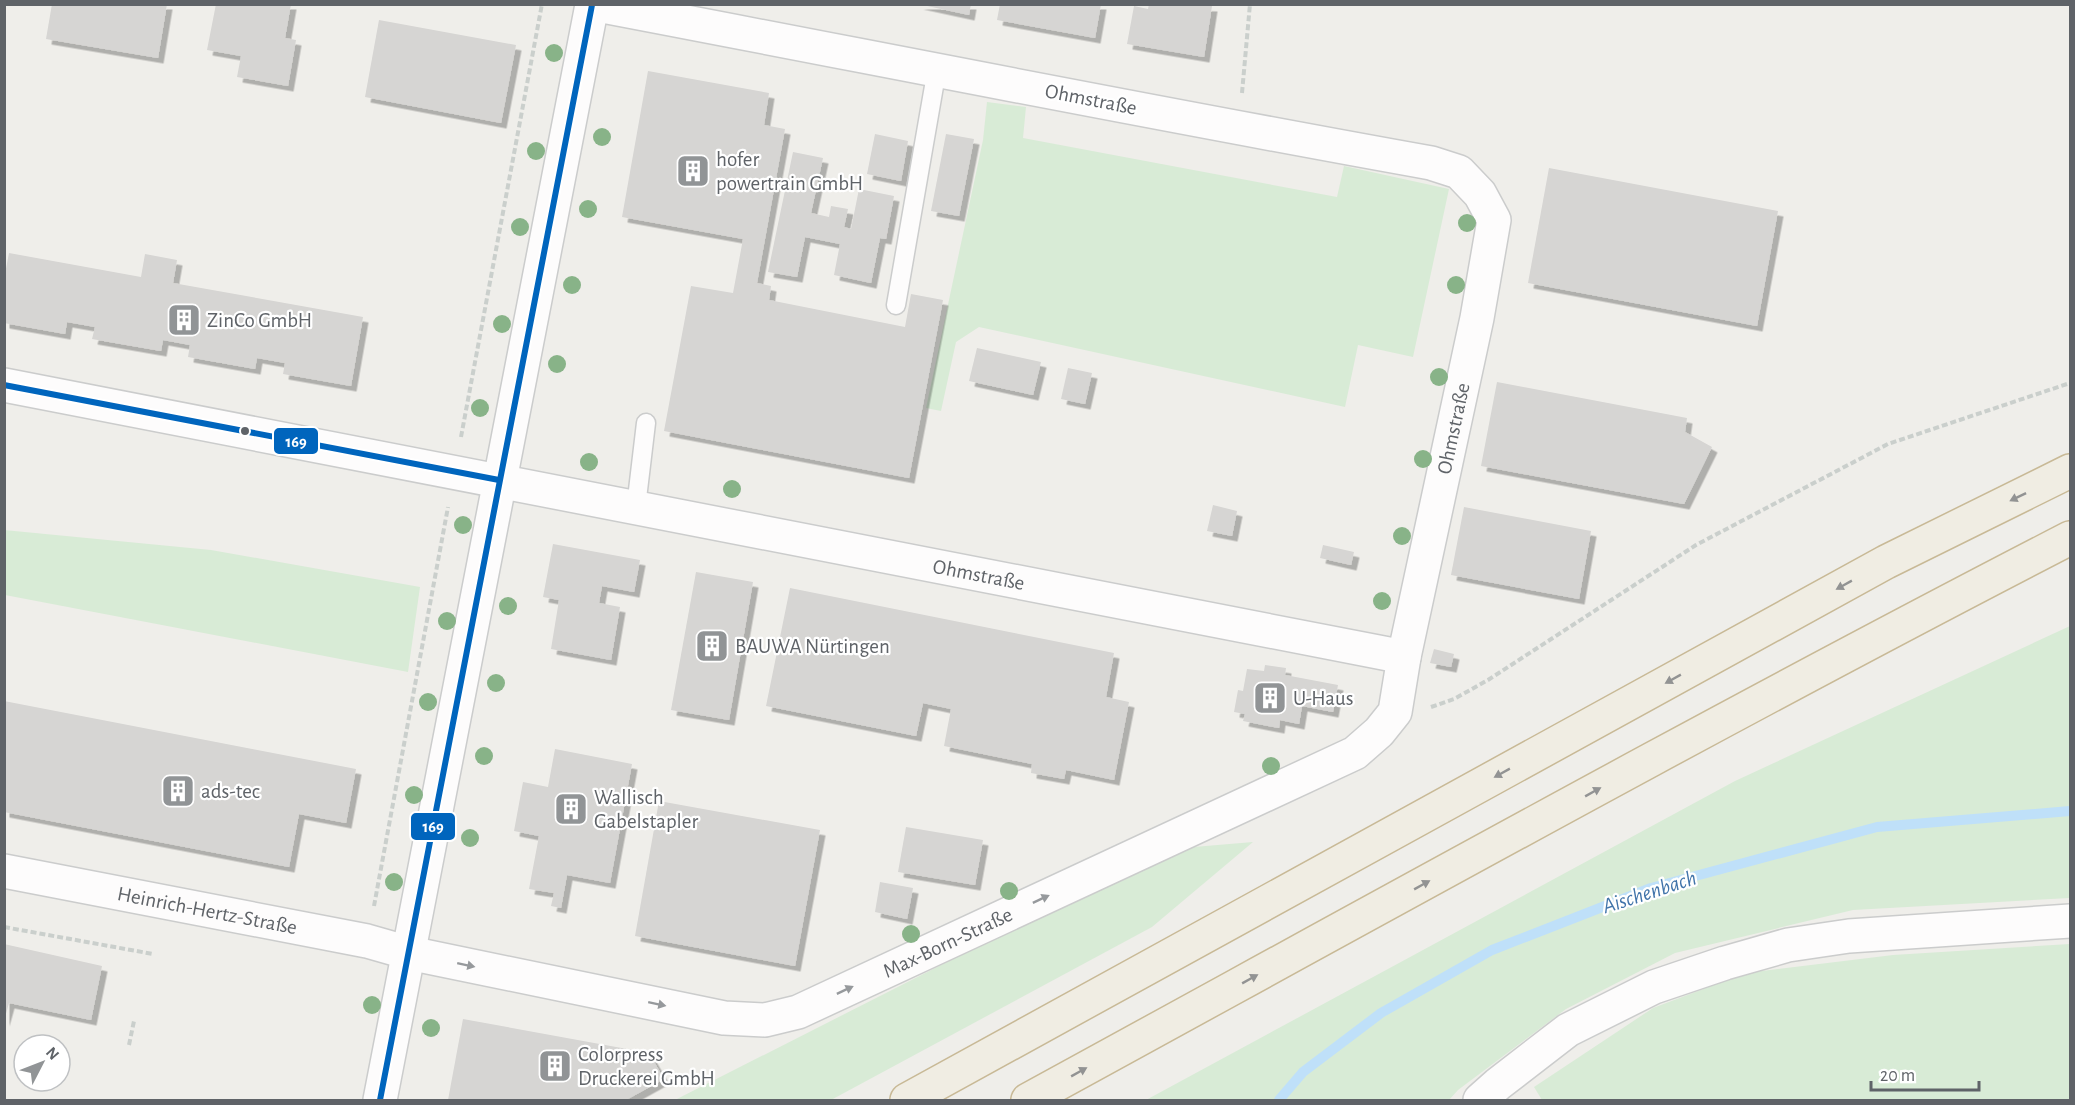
<svg xmlns="http://www.w3.org/2000/svg" width="2075" height="1105" viewBox="0 0 2075 1105" font-family="'Alegreya Sans',sans-serif">
  <style>
    .green { fill: #d8ebd6 }
    .lines { fill: none; stroke-linecap: round; stroke-linejoin: round }
    .stream { stroke: #bfe0f9; stroke-width: 10 }
    .building { fill: #d6d5d3; filter: url(#shadow) }
    .lane-casing { stroke: #cbcccc; stroke-width: 21 }
    .street-casing { stroke: #cbcccc; stroke-width: 36 }
    .highway-casing { stroke: #c8b996; stroke-width: 36 }
    .path { stroke: #cacfcc; stroke-width: 4; stroke-dasharray: 6 3; stroke-linecap: butt }
    .lane { stroke: #fdfcfc; stroke-width: 18 }
    .street { stroke: #fdfcfc; stroke-width: 33 }
    .highway { stroke: #f0ede3; stroke-width: 33 }
    .bus-1-casing { stroke: #fff; stroke-width: 10 }
    .bus-1 { stroke: #0065bd; stroke-width: 6 }
    .tree { fill: #88b388 }
    .oneway { fill: #929393 }
    .oneway2 { fill: #96999c }
    .bus-dot { fill: #5f6368; stroke: #fff; stroke-width: 2 }
    .labels { text-anchor: middle; stroke-width: 4.5; stroke-linejoin: round; paint-order: stroke }
    .street-label { font-size: 21px; fill: #5f6368; stroke: #fff }
    .poi-label { font-size: 21px; fill: #5f6368; stroke: #fff; text-anchor: start }
    .water-label { font-size: 22px; font-style: italic; fill: #4174aa; stroke: #fff }
    .line-badge { stroke: #fff; stroke-width: 2 }
    .badge-label { font-size: 16px; text-anchor: middle; font-weight: bold; fill: #fff }
  </style>
  <defs>
    <filter id="shadow"><feDropShadow dx="5.5" dy="5.5" stdDeviation="0" flood-color="#0004"/></filter>
  </defs>
  <rect width="100%" height="100%" fill="#efeeea"/>
  <g class="green">
    <polygon points="987,102 1026,107 1023,138 1337,197 1344,166 1449,189 1413,357 1358,345 1345,407 979,327 956,342 941,411 926,408 983,140"/>
    <polygon points="4,530 211,550 420,587 408,672 5,595"/>
    <polygon points="2070,626 2070,898 1853,910 1675,953 1566,1009 1458,1090 1449,1100 1146,1100 1735,781"/>
    <polygon points="1253,842 1152,927 831,1100 675,1100 1170,849"/>
    <polygon points="2070,944 2070,1100 1542,1100 1534,1087 1653,1008 1746,973 1893,955"/>
  </g>
  <g class="lines">
    <polyline class="stream" points="1279,1100 1303,1072 1381,1013 1492,950 1651,888 1877,827 2070,811"/>
  </g>
  <g class="building">
    <polygon points="52,4 167,4 158,58 46,39"/>
    <polygon points="216,4 291,4 285,38 296,40 288,86 237,77 241,56 207,50"/>
    <polygon points="918,4 971,4 969,15"/>
    <polygon points="1000,4 1101,4 1095,38 997,20"/>
    <polygon points="1149,4 1212,6 1204,57 1127,44 1134,6 1148,9"/>
    <polygon points="379,20 516,45 501,123 365,97"/>
    <polygon points="648,71 769,93 764,125 785,129 757,283 771,286 769,300 905,327 911,294 943,300 909,478 664,431 691,286 733,293 743,239 622,217"/>
    <polygon points="875,134 908,141 901,181 867,174"/>
    <polygon points="946,134 974,139 959,216 931,211"/>
    <polygon points="793,152 823,158 811,213 829,217 831,206 848,209 844,227 851,229 859,189 894,196 886,239 880,238 871,283 834,275 840,244 805,237 797,277 768,272"/>
    <polygon points="1549,168 1778,211 1757,326 1528,283"/>
    <polygon points="9,253 141,277 145,254 177,260 173,283 363,317 351,386 283,374 285,363 257,358 255,369 188,357 190,345 163,340 161,351 92,339 95,327 67,322 65,334 4,323 4,279"/>
    <polygon points="977,348 1041,362 1033,395 969,381"/>
    <polygon points="1068,368 1092,373 1085,404 1061,399"/>
    <polygon points="1497,382 1687,418 1685,432 1712,447 1684,504 1481,466"/>
    <polygon points="1213,505 1237,511 1232,536 1207,531"/>
    <polygon points="1464,507 1591,531 1579,599 1451,575"/>
    <polygon points="553,544 640,560 634,592 602,586 599,603 620,607 611,660 551,649 559,600 543,597"/>
    <polygon points="1323,545 1354,552 1351,565 1320,558"/>
    <polygon points="696,572 753,582 729,720 671,710"/>
    <polygon points="790,588 1114,653 1106,697 1129,702 1114,780 1066,770 1064,779 1031,773 1032,764 944,746 951,709 923,703 916,736 766,706"/>
    <polygon points="1434,649 1454,654 1451,667 1430,663"/>
    <polygon points="1265,665 1286,668 1285,675 1338,685 1333,712 1302,706 1299,724 1280,720 1279,728 1243,721 1245,714 1234,712 1238,690 1243,691 1247,669 1264,671"/>
    <polygon points="4,701 356,769 346,823 299,814 289,867 4,812"/>
    <polygon points="555,749 632,764 610,883 567,875 561,908 551,906 554,893 529,889 539,836 514,831 523,782 548,787"/>
    <polygon points="659,801 820,830 795,966 635,936"/>
    <polygon points="906,827 983,840 975,885 898,872"/>
    <polygon points="880,882 913,888 907,919 875,912"/>
    <polygon points="4,944 102,966 91,1020 9,1003 4,1021"/>
    <polygon points="463,1019 649,1053 664,1079 626,1100 448,1100"/>
  </g>
  <g class="lines">
    <g class="lane-casing">
      <g id="lane">
        <polyline points="896,305 937,69"/>
        <polyline points="636,507 646,423"/>
      </g>
    </g>
    <g class="street-casing">
      <g id="street">
        <path id="s1" d="M4 385 1404 657 1477 318 1494 220 1480 194 1459 172 1431 163C1151 113 871 57 592 4"/>
        <path id="s2" d="M4 871 367 941 409 953 724 1018 765 1020 798 1012 1355 753 1379 732 1395 712 1404 657"/>
        <polyline points="380,1100 592,5"/>
        <polyline points="1480,1100 1498,1084 1568,1030 1654,987 1725,963 1788,945 1849,936 2070,921"/>
      </g>
    </g>
    <g class="highway-casing">
      <g id="highway">
        <polyline points="907,1100 1886,562 2070,471"/>
        <path d="M1028 1100C1374 911 1719 719 2070 538"/>
      </g>
    </g>
    <g class="path">
      <polyline points="1242,93 1250,4"/>
      <polyline points="461,437 542,4"/>
      <polyline points="1431,707 1454,699 1488,680 1696,545 1888,444 2070,383"/>
      <polyline points="374,906 448,507"/>
      <polyline points="4,927 153,954"/>
      <polyline points="129,1045 134,1021"/>
    </g>
    <use href="#lane" class="lane"/>
    <use href="#street" class="street"/>
    <use href="#highway" class="highway"/>
    <g class="bus-1-casing">
      <g id="bus-1">
        <polyline points="4,385 499,480"/>
        <polyline points="380,1100 592,5"/>
      </g>
    </g>
    <use href="#bus-1" class="bus-1"/>
  </g>
  <g class="tree">
    <circle cx="554" cy="53" r="9"/>
    <circle cx="602" cy="137" r="9"/>
    <circle cx="536" cy="151" r="9"/>
    <circle cx="588" cy="209" r="9"/>
    <circle cx="1467" cy="223" r="9"/>
    <circle cx="520" cy="227" r="9"/>
    <circle cx="572" cy="285" r="9"/>
    <circle cx="1456" cy="285" r="9"/>
    <circle cx="502" cy="324" r="9"/>
    <circle cx="557" cy="364" r="9"/>
    <circle cx="1439" cy="377" r="9"/>
    <circle cx="480" cy="408" r="9"/>
    <circle cx="1423" cy="459" r="9"/>
    <circle cx="589" cy="462" r="9"/>
    <circle cx="732" cy="489" r="9"/>
    <circle cx="463" cy="525" r="9"/>
    <circle cx="1402" cy="536" r="9"/>
    <circle cx="1382" cy="601" r="9"/>
    <circle cx="508" cy="606" r="9"/>
    <circle cx="447" cy="621" r="9"/>
    <circle cx="496" cy="683" r="9"/>
    <circle cx="428" cy="702" r="9"/>
    <circle cx="484" cy="756" r="9"/>
    <circle cx="1271" cy="766" r="9"/>
    <circle cx="414" cy="795" r="9"/>
    <circle cx="470" cy="838" r="9"/>
    <circle cx="394" cy="882" r="9"/>
    <circle cx="1009" cy="891" r="9"/>
    <circle cx="911" cy="934" r="9"/>
    <circle cx="372" cy="1005" r="9"/>
    <circle cx="431" cy="1028" r="9"/>
  </g>
  <defs><path id="oneway-solid" d="M-6-.8H1V-3.2L6.5 0L1 3.2V.8H-6Z" transform="scale(1.5)"/></defs>
  <g class="oneway">
    <use href="#oneway-solid" transform="translate(2018 497) rotate(154)"/>
    <use href="#oneway-solid" transform="translate(1844 585) rotate(151)"/>
    <use href="#oneway-solid" transform="translate(1673 679) rotate(151)"/>
    <use href="#oneway-solid" transform="translate(1502 773) rotate(151)"/>
    <use href="#oneway-solid" transform="translate(1593 792) rotate(-29)"/>
    <use href="#oneway-solid" transform="translate(1422 885) rotate(-29)"/>
    <use href="#oneway-solid" transform="translate(1250 979) rotate(-29)"/>
    <use href="#oneway-solid" transform="translate(1079 1072) rotate(-29)"/>
  </g>
  <g class="oneway2">
    <use href="#oneway-solid" transform="translate(1041 899) rotate(-25)"/>
    <use href="#oneway-solid" transform="translate(466 965) rotate(12)"/>
    <use href="#oneway-solid" transform="translate(845 990) rotate(-25)"/>
    <use href="#oneway-solid" transform="translate(657 1004) rotate(12)"/>
  </g>
  <defs>
    <g id="building-square" transform="scale(1.725)"><rect x="-9" y="-9" width="18" height="18" rx="4" fill="#919496" stroke="#fff"/><path d="M-4-6H4V6H1V3H-1V6H-4ZM-2.5-4.3h1.7v1.8h-1.7ZM.8-4.3h1.7v1.8H.8ZM-2.5-1h1.7V.8h-1.7ZM.8-1h1.7V.8H.8Z" fill="#fff"/></g>
  </defs>
  <g fill-rule="evenodd">
    <use href="#building-square" x="693" y="171"/>
    <use href="#building-square" x="184" y="320"/>
    <use href="#building-square" x="712" y="646"/>
    <use href="#building-square" x="1270" y="698"/>
    <use href="#building-square" x="178" y="791"/>
    <use href="#building-square" x="571" y="809"/>
    <use href="#building-square" x="555" y="1066"/>
  </g>
  <circle class="bus-dot" cx="245" cy="431" r="5"/>
  <g class="labels">
    <g class="street-label">
      <text transform="translate(1091 99) rotate(11)" y="7">Ohmstraße</text>
      <text dy="7" stroke="none"><textPath href="#s1" startOffset="1660">Ohmstraße</textPath></text>
      <text dy="7" stroke="none"><textPath href="#s1" startOffset="993">Ohmstraße</textPath></text>
      <text dy="7" stroke="none"><textPath href="#s2" startOffset="207">Heinrich-Hertz-Straße</textPath></text>
      <text dy="7" stroke="none"><textPath href="#s2" startOffset="975">Max-Born-Straße</textPath></text>
    </g>
    <g class="poi-label">
      <text x="716" y="166">hofer<tspan x="716" dy="24">powertrain GmbH</tspan></text>
      <text x="207" y="327">ZinCo GmbH</text>
      <text x="735" y="653">BAUWA Nürtingen</text>
      <text x="1293" y="705">U-Haus</text>
      <text x="201" y="798">ads-tec</text>
      <text x="594" y="804">Wallisch<tspan x="594" dy="24">Gabelstapler</tspan></text>
      <text x="578" y="1061">Colorpress<tspan x="578" dy="24">Druckerei GmbH</tspan></text>
    </g>
    <g class="water-label">
      <text transform="translate(1649 891) rotate(-18)" y="8">Aischenbach</text>
    </g>
  </g>
  <g class="line-badge">
    <rect x="273" y="427" width="46" height="28" rx="6" fill="#0065bd"/>
    <rect x="410" y="812" width="46" height="29" rx="6" fill="#0065bd"/>
  </g>
  <g class="badge-label">
    <text x="296" y="447">169</text>
    <text x="433" y="832">169</text>
  </g>
  <rect width="2075" height="1105" fill="none" stroke="#5f6368" stroke-width="12"/>
  <g transform="translate(42 1063) rotate(48)"><circle r="28" fill="#ffffff" stroke="#bfc1c3" stroke-width="1.5"/>
  <path d="M0-4.5L10 22L0 15L-10 22Z" fill="#919496"/>
  <text y="-9" font-size="16" font-weight="bold" text-anchor="middle" fill="#5f6368">N</text>
  </g>
  <path d="M1871 1081v9h108v-9" fill="none" stroke="#5f6368" stroke-width="3"/>
  <text x="1880" y="1081" font-size="18" fill="#5f6368" stroke="#ffffff" stroke-width="4.5" paint-order="stroke">20 m</text>
</svg>
